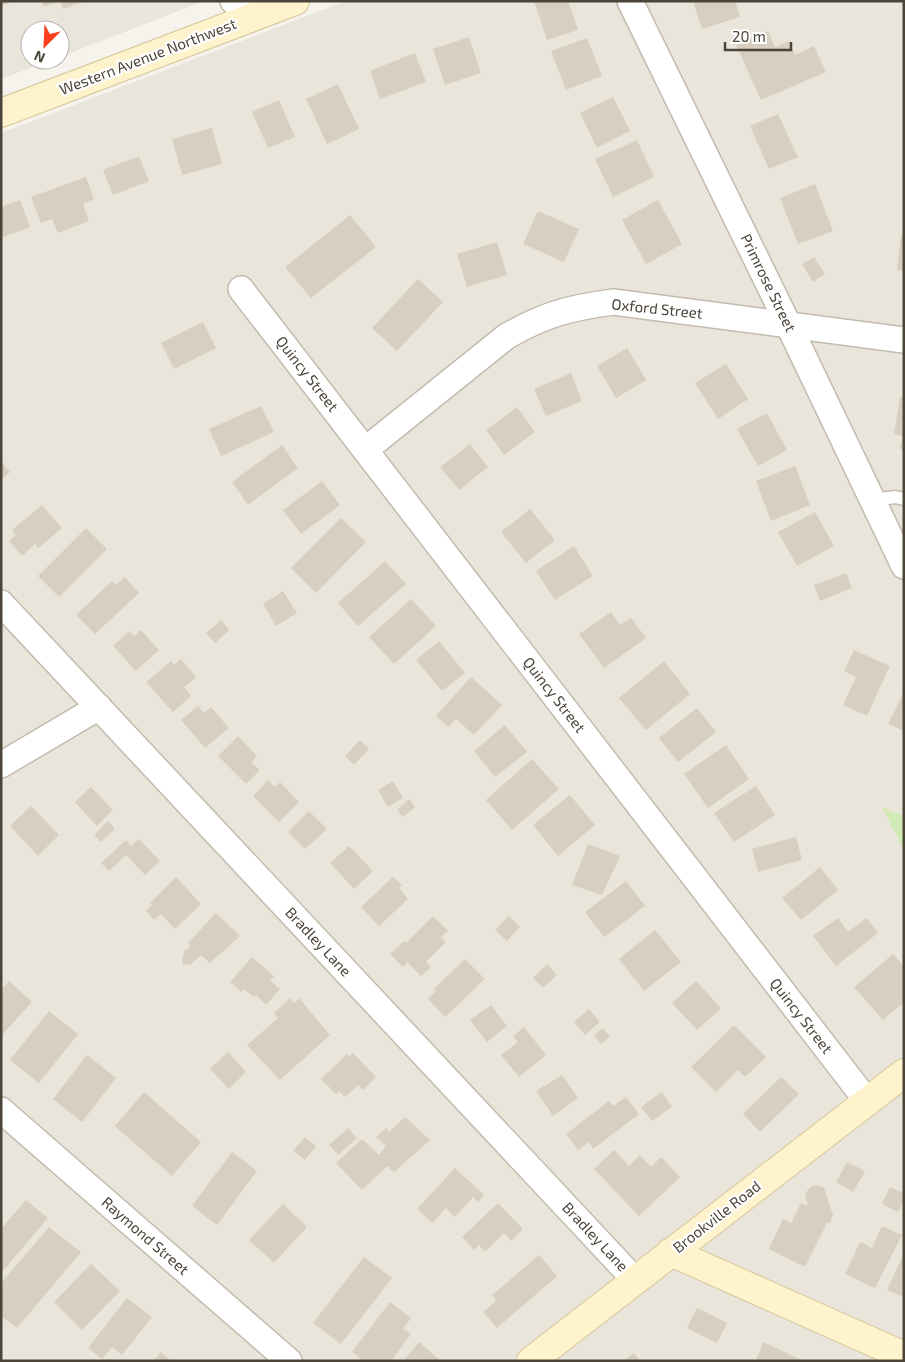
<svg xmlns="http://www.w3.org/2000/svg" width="905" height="1362" viewBox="0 0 905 1362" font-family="'Exo 2',sans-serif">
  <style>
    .residential { fill: #eae5da }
    .green { fill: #d2eab5 }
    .building { fill: #d8cfc1 }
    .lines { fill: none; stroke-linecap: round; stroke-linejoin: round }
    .lane-casing { stroke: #c2bbae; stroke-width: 15 }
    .street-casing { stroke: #c2bbae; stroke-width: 28 }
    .secondary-casing { stroke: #d6c79b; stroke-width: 30 }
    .lane { stroke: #fff; stroke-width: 12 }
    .street { stroke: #fff; stroke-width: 25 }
    .secondary { stroke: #fff3cd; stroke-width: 28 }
    .labels { text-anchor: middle; stroke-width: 4.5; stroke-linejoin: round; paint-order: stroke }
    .street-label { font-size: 15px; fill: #4b4439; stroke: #fff }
  </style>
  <rect width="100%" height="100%" fill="#f6f3ec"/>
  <g class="residential">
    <polygon points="1,1 204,1 60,57 60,30 30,30 30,60 51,60 1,79"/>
    <polygon points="346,1 904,1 904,1361 1,1361 1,133"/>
  </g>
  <polygon class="green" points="882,807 904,816 904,850"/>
  <g class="building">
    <polygon points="1,1 14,1 1,6"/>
    <polygon points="42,1 58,1 44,7"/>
    <polygon points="60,1 85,1 63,9"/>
    <polygon points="534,1 568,1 578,30 547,40"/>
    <polygon points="693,1 735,1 740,17 702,29"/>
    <polygon points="768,31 775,47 789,41 795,55 814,46 826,72 761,100 736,45"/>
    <polygon points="469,37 481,73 445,85 433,49"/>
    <polygon points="587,38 602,76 566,90 551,51"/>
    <polygon points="415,53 426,82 380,99 370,71"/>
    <polygon points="338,84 359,129 327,144 306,99"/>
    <polygon points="613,97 630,131 597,148 580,113"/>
    <polygon points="279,100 295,137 268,148 252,112"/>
    <polygon points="778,114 798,157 769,169 750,126"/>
    <polygon points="212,128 222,164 182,175 172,139"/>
    <polygon points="637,140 654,177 613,197 595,159"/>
    <polygon points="139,156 149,181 113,195 103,170"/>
    <polygon points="86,177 94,199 83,204 89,221 58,233 52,219 41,223 31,197"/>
    <polygon points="815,184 833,231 798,244 780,198"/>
    <polygon points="20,200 30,227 1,238 1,207"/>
    <polygon points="658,200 682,244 646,264 622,220"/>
    <polygon points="538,211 579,229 564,262 523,244"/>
    <polygon points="350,215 376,247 311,298 285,267"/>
    <polygon points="901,235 904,236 904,271 897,270"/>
    <polygon points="497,242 507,275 467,287 457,254"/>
    <polygon points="814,257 825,274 813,282 802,264"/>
    <polygon points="418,279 443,302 397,351 372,328"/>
    <polygon points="203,322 216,348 174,369 161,343"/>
    <polygon points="627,348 646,380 616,398 597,366"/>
    <polygon points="726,364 748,399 718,419 695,383"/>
    <polygon points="571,373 582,401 546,416 534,389"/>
    <polygon points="900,397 904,398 904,450 900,449 903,436 894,434"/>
    <polygon points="261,406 274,432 221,456 209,429"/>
    <polygon points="517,407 535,432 504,455 486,430"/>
    <polygon points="767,413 787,450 758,466 737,429"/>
    <polygon points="470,444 488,467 459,490 440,467"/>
    <polygon points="282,445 298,468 248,505 232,482"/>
    <polygon points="1,462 10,472 1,480"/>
    <polygon points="795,466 810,505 771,521 756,481"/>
    <polygon points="322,481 340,505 301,534 283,510"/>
    <polygon points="42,505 62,528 38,548 35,544 22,556 9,541 16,535 12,530"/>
    <polygon points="530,509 555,540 526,563 501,532"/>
    <polygon points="815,512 834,546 797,566 778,532"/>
    <polygon points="341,518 366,542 316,593 291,568"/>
    <polygon points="86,528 107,549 59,597 38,576"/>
    <polygon points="574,546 593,576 555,600 536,571"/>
    <polygon points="385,561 406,584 358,626 338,603"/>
    <polygon points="846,573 852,588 820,601 814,585"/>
    <polygon points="125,577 139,593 95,634 76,615 112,581 116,585"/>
    <polygon points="283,591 297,613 276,626 263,604"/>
    <polygon points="411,599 436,626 394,664 369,637"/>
    <polygon points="611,612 620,625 631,618 646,638 604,668 579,634"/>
    <polygon points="221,620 229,630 215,643 206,633"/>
    <polygon points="141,630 159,650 136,671 113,646 129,631 134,636"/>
    <polygon points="439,641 465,673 442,691 416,660"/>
    <polygon points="854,650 890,666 867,716 843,705 856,677 844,671"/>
    <polygon points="181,659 196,677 184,687 191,696 173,712 146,682 171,661 174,665"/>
    <polygon points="664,661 690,694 646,730 619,698"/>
    <polygon points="471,677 502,705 474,735 456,719 449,727 436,716"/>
    <polygon points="904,691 904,731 888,724"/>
    <polygon points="198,706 204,713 211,707 229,728 205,748 181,720"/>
    <polygon points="697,708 716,732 678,762 659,738"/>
    <polygon points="505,725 527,752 495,777 474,751"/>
    <polygon points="238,736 257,756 251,762 260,770 246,784 218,756"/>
    <polygon points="360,740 369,749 354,765 345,756"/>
    <polygon points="726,745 749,779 708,808 684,774"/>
    <polygon points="532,759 559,789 512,830 486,800"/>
    <polygon points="268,780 275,787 280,782 299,802 279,822 253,796"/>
    <polygon points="393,781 403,798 388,807 378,790"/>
    <polygon points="756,786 775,815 734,842 714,813"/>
    <polygon points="91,787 113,810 97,826 75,802"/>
    <polygon points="570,795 595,825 558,856 533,825"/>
    <polygon points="409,799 415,807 403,817 397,810"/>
    <polygon points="31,806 59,835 38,856 10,826"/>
    <polygon points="309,811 327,829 305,849 288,832"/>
    <polygon points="108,821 115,829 101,842 94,835"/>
    <polygon points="796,837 802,860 758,872 752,849"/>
    <polygon points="139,839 160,861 145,875 126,855 109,871 101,863 126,840 131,846"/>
    <polygon points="588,844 620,856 602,895 572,885"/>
    <polygon points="349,846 373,871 354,889 330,863"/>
    <polygon points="820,867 838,890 801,920 782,898"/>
    <polygon points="176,877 201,904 175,929 161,914 154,920 146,911 152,905 150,903"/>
    <polygon points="393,877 402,885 399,888 408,899 379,926 361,907"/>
    <polygon points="626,881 645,906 604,937 585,912"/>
    <polygon points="216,913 240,936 210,963 201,955 190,965 182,964 184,951 191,946 188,943"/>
    <polygon points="433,916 448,931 441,937 446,942 426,962 431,967 421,976 407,962 403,967 390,954 404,941 406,943"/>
    <polygon points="509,916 520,927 507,941 495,930"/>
    <polygon points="838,918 848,932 867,918 878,933 836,966 813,936"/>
    <polygon points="655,930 681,962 644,991 619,959"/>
    <polygon points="893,954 904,967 904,1002 883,1020 854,987"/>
    <polygon points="252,957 275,977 270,980 280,989 266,1005 256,995 254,997 244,989 241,992 230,982"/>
    <polygon points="465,959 485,979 445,1017 428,999 436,991 434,989"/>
    <polygon points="547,964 557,975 543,988 533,978"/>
    <polygon points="9,981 32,1002 1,1036 1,990"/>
    <polygon points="696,981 721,1008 697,1030 672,1003"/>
    <polygon points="290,998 294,1003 299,998 330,1035 280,1080 247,1045 278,1018 274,1013"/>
    <polygon points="491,1005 507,1026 487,1042 470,1020"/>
    <polygon points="589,1009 600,1022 585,1035 574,1022"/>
    <polygon points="49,1011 78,1034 39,1083 10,1060"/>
    <polygon points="734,1025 766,1057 745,1077 738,1070 716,1092 691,1067"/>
    <polygon points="524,1027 546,1055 519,1077 501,1055 518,1042 513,1036"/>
    <polygon points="603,1028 610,1037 601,1044 594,1035"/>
    <polygon points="228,1052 246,1072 229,1089 210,1069"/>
    <polygon points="353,1053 376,1077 363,1090 358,1085 345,1097 339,1091 336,1094 321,1079 347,1054 349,1056"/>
    <polygon points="87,1055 116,1078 82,1122 53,1099"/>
    <polygon points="562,1075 578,1098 553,1116 536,1091"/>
    <polygon points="781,1077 799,1094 760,1132 743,1114"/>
    <polygon points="144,1092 201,1142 172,1176 115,1126"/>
    <polygon points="662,1092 672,1107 652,1121 641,1107"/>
    <polygon points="626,1097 639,1114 593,1149 589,1142 578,1150 566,1134 609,1101 613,1106"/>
    <polygon points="405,1117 430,1140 394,1172 387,1166 362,1190 336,1163 362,1139 379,1155 386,1146 376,1137 386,1128 389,1132"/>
    <polygon points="348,1128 357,1138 338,1155 329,1145"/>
    <polygon points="305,1137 316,1146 305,1160 293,1151"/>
    <polygon points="614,1150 629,1166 640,1155 651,1167 661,1157 680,1177 639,1216 594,1169"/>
    <polygon points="232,1152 257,1171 217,1225 192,1206"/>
    <polygon points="847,1162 865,1171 853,1192 836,1182"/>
    <polygon points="455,1168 484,1195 478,1202 473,1197 455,1217 446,1208 432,1223 417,1209"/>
    <polygon points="817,1185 824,1188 833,1215 830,1223 827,1223 805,1267 769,1249 783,1219 791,1223 801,1203 808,1206 805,1194 810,1187"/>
    <polygon points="890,1187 904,1194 904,1200 898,1212 882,1204"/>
    <polygon points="26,1200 48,1218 1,1273 1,1229"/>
    <polygon points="498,1203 523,1229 511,1241 504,1233 485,1252 479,1245 474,1250 462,1237"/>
    <polygon points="283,1204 307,1227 274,1263 249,1240"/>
    <polygon points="882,1226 902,1235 875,1288 845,1274 860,1242 872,1248"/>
    <polygon points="49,1227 81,1252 17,1328 1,1316 1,1283"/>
    <polygon points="904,1253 904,1297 887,1290"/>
    <polygon points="539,1255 557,1276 497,1328 483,1312 496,1301 492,1295"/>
    <polygon points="364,1257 392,1278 341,1344 313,1323"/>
    <polygon points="91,1264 120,1291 82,1330 54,1302"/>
    <polygon points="127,1298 152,1317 122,1355 112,1347 102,1359 88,1348"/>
    <polygon points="390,1302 411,1318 403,1329 411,1334 391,1361 364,1361 352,1352"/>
    <polygon points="697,1308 727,1323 717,1343 687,1328"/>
    <polygon points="419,1342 441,1361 403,1361"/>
    <polygon points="763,1342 804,1361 756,1361"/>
    <polygon points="161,1352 171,1361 153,1361"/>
    <polygon points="634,1353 640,1361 624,1361"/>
  </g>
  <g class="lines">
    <g class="lane-casing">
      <polyline id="lane" points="872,500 895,497 904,499"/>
    </g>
    <g class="street-casing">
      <g id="street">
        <polyline points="233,1 250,18"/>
        <polyline points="630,1 789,326 904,566"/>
        <polyline points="241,289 867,1101"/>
        <path d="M365 450 507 336C546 314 569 308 613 302L904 340"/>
        <polyline points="1,603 635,1280"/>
        <polyline points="1,765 99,707"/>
        <polyline points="1,1110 289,1361"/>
      </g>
    </g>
    <g class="secondary-casing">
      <g id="secondary">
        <polyline points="1,113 295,1"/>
        <polyline points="671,1252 904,1356"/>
        <polyline points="531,1361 904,1073"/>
      </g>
    </g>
    <use href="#lane" class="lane"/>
    <use href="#street" class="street"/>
    <use href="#secondary" class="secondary"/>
  </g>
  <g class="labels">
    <g class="street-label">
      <text transform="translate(148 57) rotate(-21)" y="5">Western Avenue Northwest</text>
      <text transform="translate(768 283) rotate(64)" y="5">Primrose Street</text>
      <text transform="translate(657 309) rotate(6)" y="5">Oxford Street</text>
      <text transform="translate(307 374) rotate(52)" y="5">Quincy Street</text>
      <text transform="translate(554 695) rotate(52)" y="5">Quincy Street</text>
      <text transform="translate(318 942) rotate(47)" y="5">Bradley Lane</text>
      <text transform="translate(801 1016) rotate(52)" y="5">Quincy Street</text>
      <text transform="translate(717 1217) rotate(-38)" y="5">Brookville Road</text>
      <text transform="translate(145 1236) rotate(41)" y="5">Raymond Street</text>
      <text transform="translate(595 1237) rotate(47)" y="5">Bradley Lane</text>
    </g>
  </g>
  <rect width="905" height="1362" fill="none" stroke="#4b4439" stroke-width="5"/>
  <g transform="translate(45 45) rotate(204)"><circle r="24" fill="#ffffff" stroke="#b7b4b0"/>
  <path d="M0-4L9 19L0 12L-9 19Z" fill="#fc3f1d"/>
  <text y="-8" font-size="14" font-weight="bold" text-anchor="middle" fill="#4b4439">N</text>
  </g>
  <path d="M725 42v8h66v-8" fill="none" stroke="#4b4439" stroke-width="2.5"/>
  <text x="732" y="42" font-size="15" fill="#4b4439" stroke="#ffffff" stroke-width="4" paint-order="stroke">20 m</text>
</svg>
